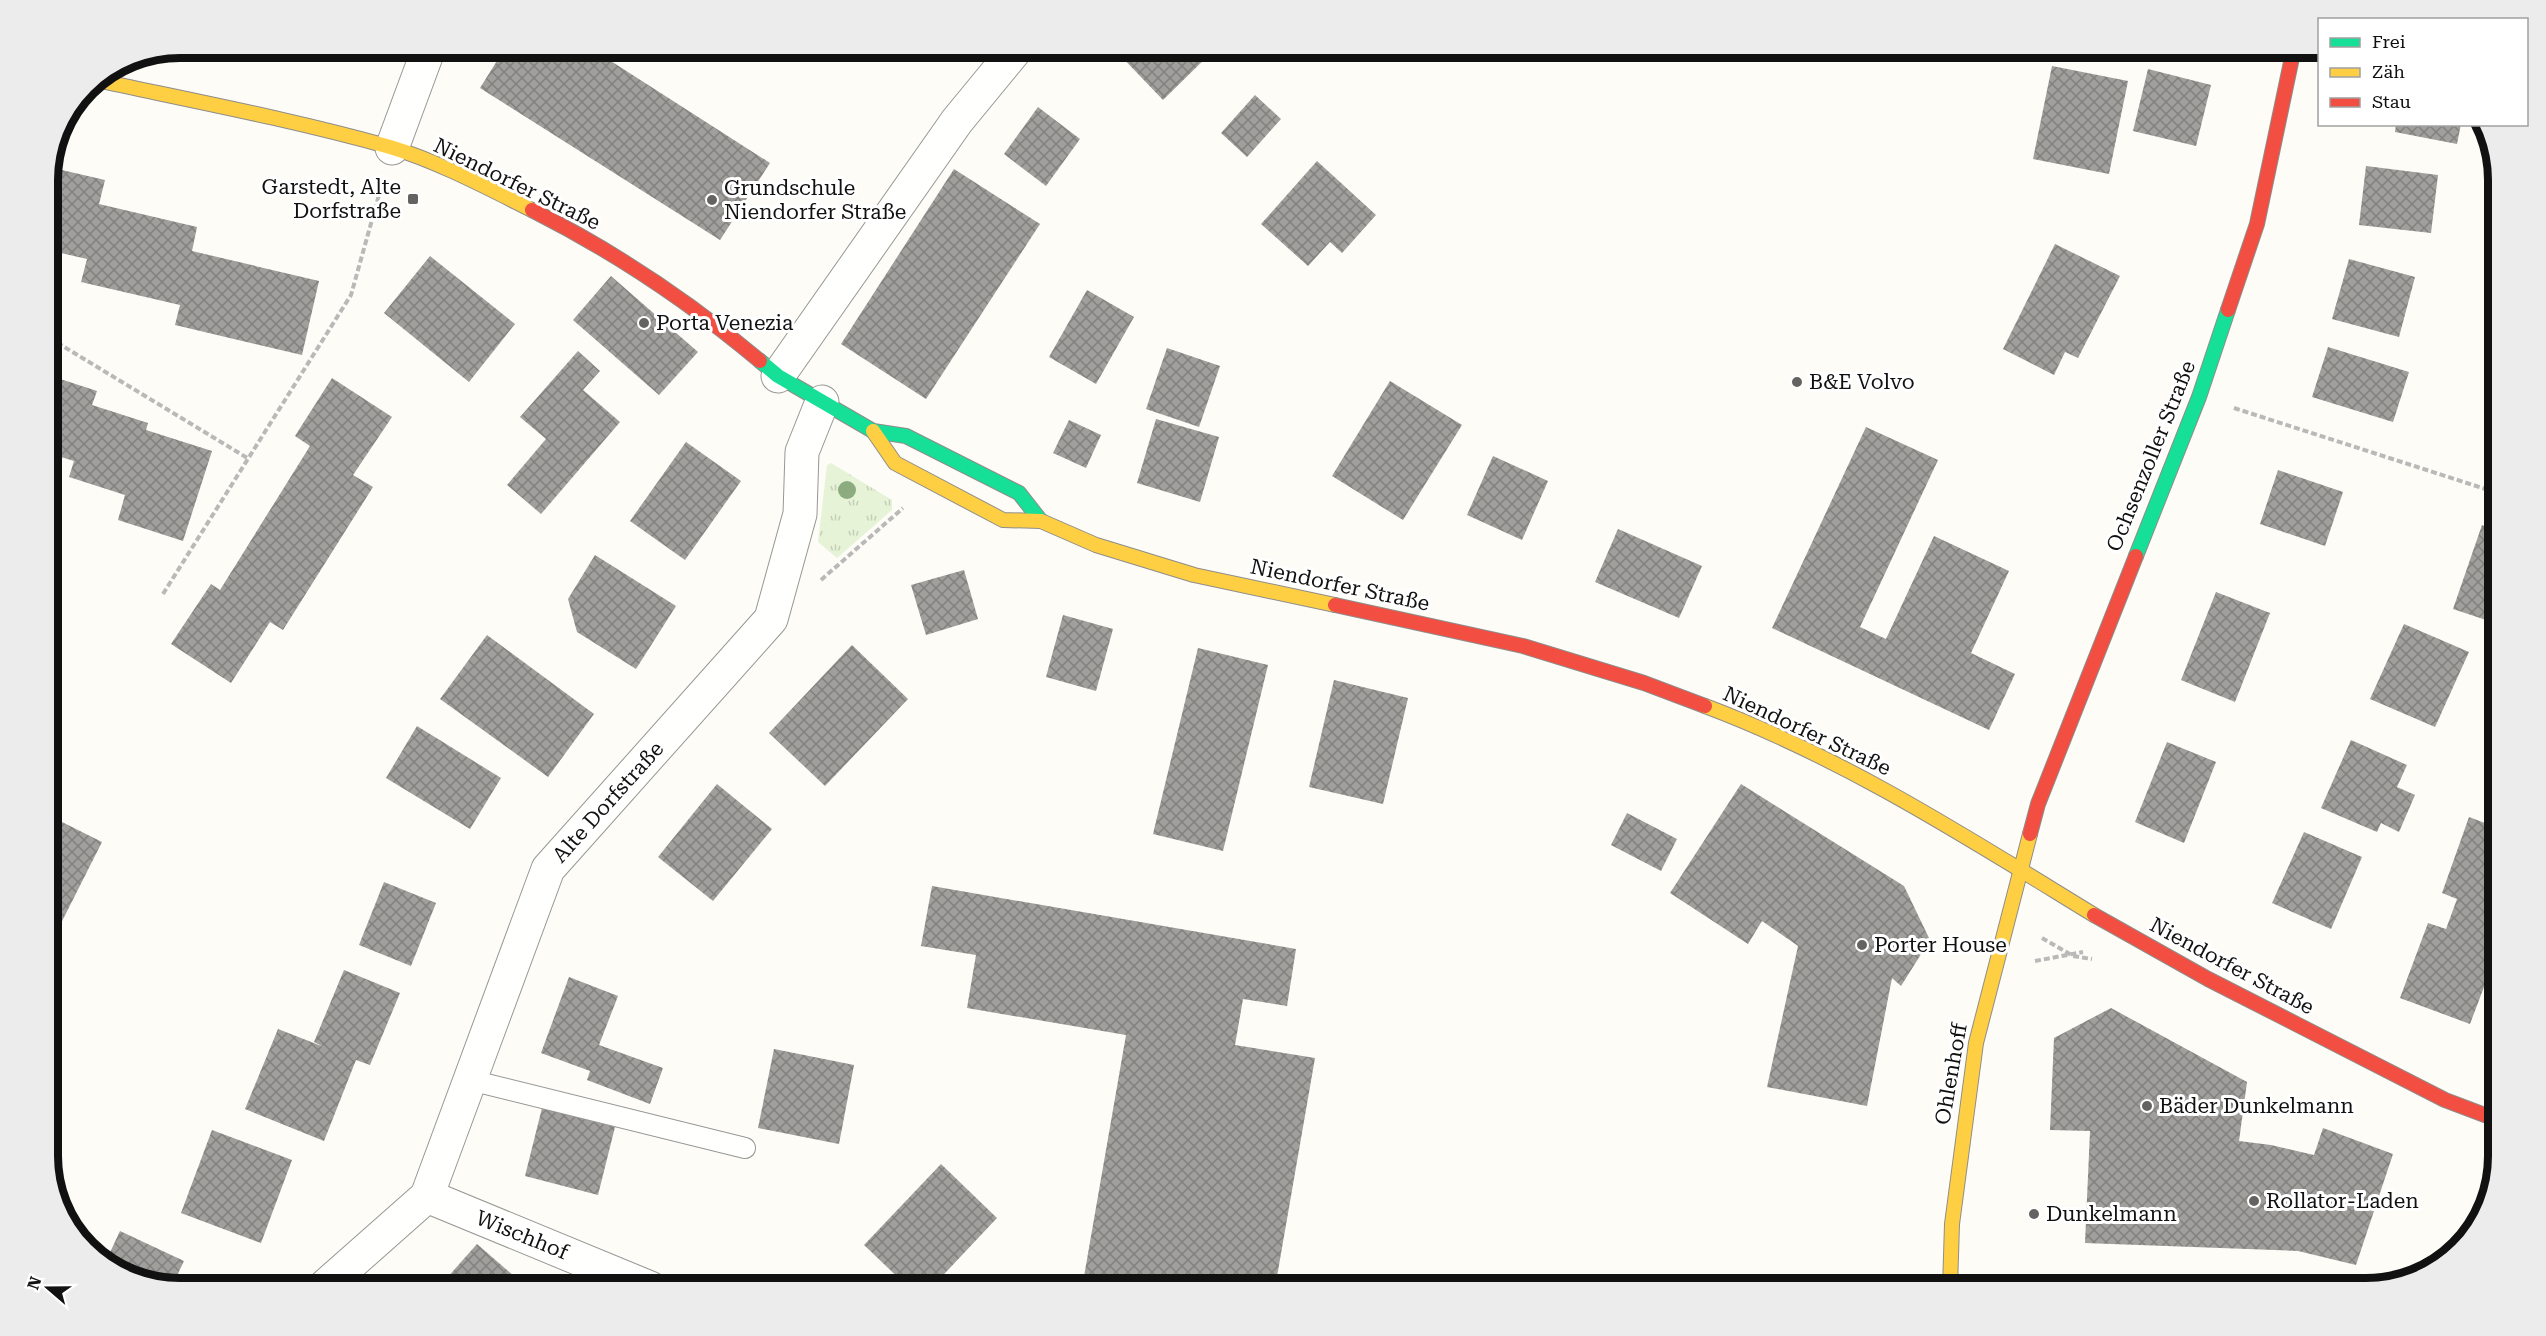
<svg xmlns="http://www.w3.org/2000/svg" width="2546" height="1336" viewBox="0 0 2546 1336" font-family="'Roboto Serif',serif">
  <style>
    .grass { fill: url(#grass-tufts) }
    .building { fill: url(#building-cross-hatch) }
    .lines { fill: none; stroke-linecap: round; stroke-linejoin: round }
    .lane-casing { stroke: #979795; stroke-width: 22 }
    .street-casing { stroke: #979795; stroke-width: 35 }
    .fast-casing { stroke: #8e8d8b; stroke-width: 16 }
    .slow-casing { stroke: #8e8d8b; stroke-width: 16 }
    .jam-casing { stroke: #8e8d8b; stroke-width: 16 }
    .path { stroke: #b9b9b8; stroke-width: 4; stroke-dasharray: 6 3; stroke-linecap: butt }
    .lane { stroke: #fffffe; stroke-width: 20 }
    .street { stroke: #fffffe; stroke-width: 33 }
    .fast { stroke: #16e098; stroke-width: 14 }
    .slow { stroke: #ffcf43; stroke-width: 14 }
    .jam { stroke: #f24e42; stroke-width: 14 }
    .tree { fill: #8cac80 }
    .poi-dot { fill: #646362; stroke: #fff; stroke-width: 2 }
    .labels { text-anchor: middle; stroke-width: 6; stroke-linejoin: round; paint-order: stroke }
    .street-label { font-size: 21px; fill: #111; stroke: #fff }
    .poi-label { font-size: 21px; fill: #111; stroke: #fff; text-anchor: start }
    .rim { fill: none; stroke: #111; stroke-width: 8 }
  </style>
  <defs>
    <pattern id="grass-tufts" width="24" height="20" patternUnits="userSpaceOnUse" patternTransform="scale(1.5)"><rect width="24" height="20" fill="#e7f3d7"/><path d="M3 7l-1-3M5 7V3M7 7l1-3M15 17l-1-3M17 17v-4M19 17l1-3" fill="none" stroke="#c5cfb8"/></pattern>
    <pattern id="building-cross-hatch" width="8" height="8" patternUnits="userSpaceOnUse" patternTransform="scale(1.5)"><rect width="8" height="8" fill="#a19f9c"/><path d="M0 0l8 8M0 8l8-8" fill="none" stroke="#82807e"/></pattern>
  </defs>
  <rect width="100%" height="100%" fill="#fdfcf7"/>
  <polygon class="grass" points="831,463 892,500 892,510 837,558 818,542 827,465"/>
  <g class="building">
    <polygon points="505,48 608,48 603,56 770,163 720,240 480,88"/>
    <polygon points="1119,48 1216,48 1163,100 1116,51"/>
    <polygon points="2052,66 2128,81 2109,174 2033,159"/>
    <polygon points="2148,69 2211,85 2196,146 2133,131"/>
    <polygon points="1255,95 1281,119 1247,157 1221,133"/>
    <polygon points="1038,107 1080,139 1046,186 1004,154"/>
    <polygon points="2396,124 2461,124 2457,144 2395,132"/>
    <polygon points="1317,161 1376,215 1342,253 1330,242 1308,266 1261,224"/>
    <polygon points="2366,166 2438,175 2431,233 2359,225"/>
    <polygon points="49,167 105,180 99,204 197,227 192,251 319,281 302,355 175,325 180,305 81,282 87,259 48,250"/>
    <polygon points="954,169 1040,224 926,399 841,344"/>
    <polygon points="2055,244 2120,276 2078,358 2065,352 2054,375 2003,349"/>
    <polygon points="430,256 515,324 469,382 384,313"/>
    <polygon points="2349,259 2415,277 2399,337 2332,319"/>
    <polygon points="611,276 698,352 659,395 573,320"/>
    <polygon points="1087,290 1134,317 1096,384 1049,357"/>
    <polygon points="2328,347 2409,372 2393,422 2312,397"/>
    <polygon points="1167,348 1220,366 1199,427 1146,409"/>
    <polygon points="578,351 600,371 583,390 620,422 541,514 507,485 546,439 520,417"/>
    <polygon points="48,375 97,391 92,405 148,423 146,430 212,451 183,541 118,520 125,495 69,477 74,461 48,453"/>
    <polygon points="332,378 392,417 353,475 373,487 283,630 270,622 231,683 171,644 211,584 220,590 310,446 295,436"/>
    <polygon points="1390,381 1462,425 1403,520 1332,476"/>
    <polygon points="1156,419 1219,437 1200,502 1137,483"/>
    <polygon points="1069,420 1101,435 1086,468 1053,453"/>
    <polygon points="1866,427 1938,460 1860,627 1886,639 1934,536 2009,571 1971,653 2015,674 1989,730 1772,628"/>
    <polygon points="686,442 741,481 685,560 630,521"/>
    <polygon points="1493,456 1548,481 1522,540 1467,515"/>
    <polygon points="2278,470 2343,492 2325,546 2260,524"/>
    <polygon points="2482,525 2498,531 2498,624 2453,609"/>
    <polygon points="1618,529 1702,566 1679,618 1595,582"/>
    <polygon points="595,555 676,606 636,669 577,632 568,599"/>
    <polygon points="964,570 978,619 926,635 911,585"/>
    <polygon points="2216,592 2270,613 2235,702 2181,680"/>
    <polygon points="1063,615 1113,629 1096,691 1046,677"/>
    <polygon points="2404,624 2469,652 2435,727 2370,699"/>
    <polygon points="487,635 594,714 548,777 440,699"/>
    <polygon points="852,645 908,699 825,786 769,733"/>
    <polygon points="1198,648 1268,665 1223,851 1153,834"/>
    <polygon points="1334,680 1408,698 1383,804 1309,787"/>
    <polygon points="417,726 501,778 470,829 386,778"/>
    <polygon points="2351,740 2407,765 2397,787 2415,795 2399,832 2381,823 2377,832 2321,808"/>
    <polygon points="2167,742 2216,762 2184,843 2135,822"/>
    <polygon points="717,784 772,829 713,901 658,857"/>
    <polygon points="1741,784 1904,886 1930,940 1901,986 1892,978 1867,1106 1767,1087 1798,946 1762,921 1748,944 1670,893"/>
    <polygon points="1627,813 1677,839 1661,871 1611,845"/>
    <polygon points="48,815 102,842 48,949"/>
    <polygon points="2469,817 2498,828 2498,950 2470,1024 2400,998 2428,923 2446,929 2457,899 2442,893"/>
    <polygon points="2304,832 2362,857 2331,929 2272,903"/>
    <polygon points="384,882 436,903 411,966 359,945"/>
    <polygon points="932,886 1296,949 1287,1006 1243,999 1235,1045 1315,1058 1275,1288 1082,1288 1126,1035 967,1008 976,955 921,946"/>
    <polygon points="344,970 400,993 370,1065 356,1060 324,1141 245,1109 278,1029 324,1047 314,1042"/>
    <polygon points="569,977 618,996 599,1045 663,1068 650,1104 587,1080 590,1071 541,1053"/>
    <polygon points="2111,1008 2247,1082 2239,1141 2271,1145 2314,1155 2323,1128 2393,1154 2356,1265 2298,1251 2085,1243 2090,1131 2050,1130 2054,1038"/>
    <polygon points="774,1049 854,1065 839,1144 758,1128"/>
    <polygon points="542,1108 615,1127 598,1195 525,1176"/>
    <polygon points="212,1130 292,1160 261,1243 181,1213"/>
    <polygon points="941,1164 997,1218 931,1288 909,1288 864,1245"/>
    <polygon points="120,1231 184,1261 172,1286 122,1274 106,1261"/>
    <polygon points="477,1244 522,1283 518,1288 438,1288"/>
  </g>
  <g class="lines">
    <g class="lane-casing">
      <polyline id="lane" points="470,1080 745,1148"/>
    </g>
    <g class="street-casing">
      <g id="street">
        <polyline points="392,148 429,48"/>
        <polyline points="778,376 957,121 1017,48"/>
        <polyline points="427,1196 650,1288"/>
        <polyline points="323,1288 427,1196 548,869 771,619 800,514 802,452 822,402"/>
      </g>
    </g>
    <g class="fast-casing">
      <g id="fast">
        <polyline points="760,361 778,376 873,431 906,436 1019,493 1041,521"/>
        <polyline points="2136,556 2199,397 2228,310"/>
      </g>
    </g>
    <g class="slow-casing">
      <g id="slow">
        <path d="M96 80C194 101 294 120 390 147 437 161 488 188 532 210"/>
        <polyline points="873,431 895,463 1003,520 1041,521 1096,545 1194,575 1335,605"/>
        <path d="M1705 706C1844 758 1968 838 2094 915"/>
        <polyline points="1950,1288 1952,1224 1976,1043 2030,834"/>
      </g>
    </g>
    <g class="jam-casing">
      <g id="jam">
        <path d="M532 210C613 251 691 303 760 361"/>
        <polyline points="2228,310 2257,224 2294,48"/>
        <polyline points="1335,605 1523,646 1644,683 1705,706"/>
        <polyline points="2030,834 2038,804 2136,556"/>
        <polyline points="2094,915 2208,979 2445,1100 2498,1120"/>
      </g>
    </g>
    <g class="path">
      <polyline points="48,341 61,345 249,459"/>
      <polyline points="2234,408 2498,493"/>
      <polyline points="821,580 903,508"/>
      <polyline points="163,594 351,295 382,184"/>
      <polyline points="2042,938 2073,956 2092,959"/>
      <polyline points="2035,961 2083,952"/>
    </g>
    <use href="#lane" class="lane"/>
    <use href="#street" class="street"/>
    <use href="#fast" class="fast"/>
    <use href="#slow" class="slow"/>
    <use href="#jam" class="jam"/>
  </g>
  <circle class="tree" cx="847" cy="490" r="9"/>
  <g class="poi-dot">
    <rect x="407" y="193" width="12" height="12" rx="3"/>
    <circle cx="712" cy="200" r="6"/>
    <circle cx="644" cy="323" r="6"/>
    <circle cx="1797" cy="382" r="6"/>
    <circle cx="1862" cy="945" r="6"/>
    <circle cx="2147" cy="1106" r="6"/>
    <circle cx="2254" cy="1201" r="6"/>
    <circle cx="2034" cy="1214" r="6"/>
  </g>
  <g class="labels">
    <g class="street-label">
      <text transform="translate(517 184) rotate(26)" y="7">Niendorfer Straße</text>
      <text transform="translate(2151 456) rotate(-68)" y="7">Ochsenzoller Straße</text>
      <text transform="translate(1340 585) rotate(12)" y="7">Niendorfer Straße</text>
      <text transform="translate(1807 731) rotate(25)" y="7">Niendorfer Straße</text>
      <text transform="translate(608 802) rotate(-48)" y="7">Alte Dorfstraße</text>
      <text transform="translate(2232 966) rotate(28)" y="7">Niendorfer Straße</text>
      <text transform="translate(1951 1074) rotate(-80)" y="7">Ohlenhoff</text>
      <text transform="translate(522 1235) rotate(22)" y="7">Wischhof</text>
    </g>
    <g class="poi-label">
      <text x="401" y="194" text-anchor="end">Garstedt, Alte<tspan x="401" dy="24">Dorfstraße</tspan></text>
      <text x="724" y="195">Grundschule<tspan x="724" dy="24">Niendorfer Straße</tspan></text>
      <text x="656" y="330">Porta Venezia</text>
      <text x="1809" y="389">B&amp;E Volvo</text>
      <text x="1874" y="952">Porter House</text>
      <text x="2159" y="1113">Bäder Dunkelmann</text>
      <text x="2266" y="1208">Rollator-Laden</text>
      <text x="2046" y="1221">Dunkelmann</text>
    </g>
  </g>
  <path d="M0 0H2546V1336H0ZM180 58H2366A122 122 0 0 1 2488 180V1156A122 122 0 0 1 2366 1278H180A122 122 0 0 1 58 1156V180A122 122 0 0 1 180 58Z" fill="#ececec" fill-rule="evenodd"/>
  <path class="rim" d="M180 58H2366A122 122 0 0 1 2488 180V1156A122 122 0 0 1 2366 1278H180A122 122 0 0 1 58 1156V180A122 122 0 0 1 180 58Z"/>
  <rect x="2318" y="18" width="210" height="108" fill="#ffffff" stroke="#a0a0a0" stroke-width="1.5"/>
  <rect x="2330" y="38" width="30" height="9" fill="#16e098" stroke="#a0a0a0" stroke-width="1.5"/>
  <text x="2372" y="48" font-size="18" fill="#111111">Frei</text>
  <rect x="2330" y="68" width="30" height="9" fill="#ffcf43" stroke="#a0a0a0" stroke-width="1.5"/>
  <text x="2372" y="78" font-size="18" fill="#111111">Zäh</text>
  <rect x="2330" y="98" width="30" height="9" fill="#f24e42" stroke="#a0a0a0" stroke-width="1.5"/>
  <text x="2372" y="108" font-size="18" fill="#111111">Stau</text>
  <g transform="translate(48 1288) rotate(290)" stroke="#ffffff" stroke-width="4.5" paint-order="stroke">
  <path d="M0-4.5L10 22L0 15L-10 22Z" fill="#111111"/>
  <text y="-9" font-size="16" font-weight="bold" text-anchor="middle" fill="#111111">N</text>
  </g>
</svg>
